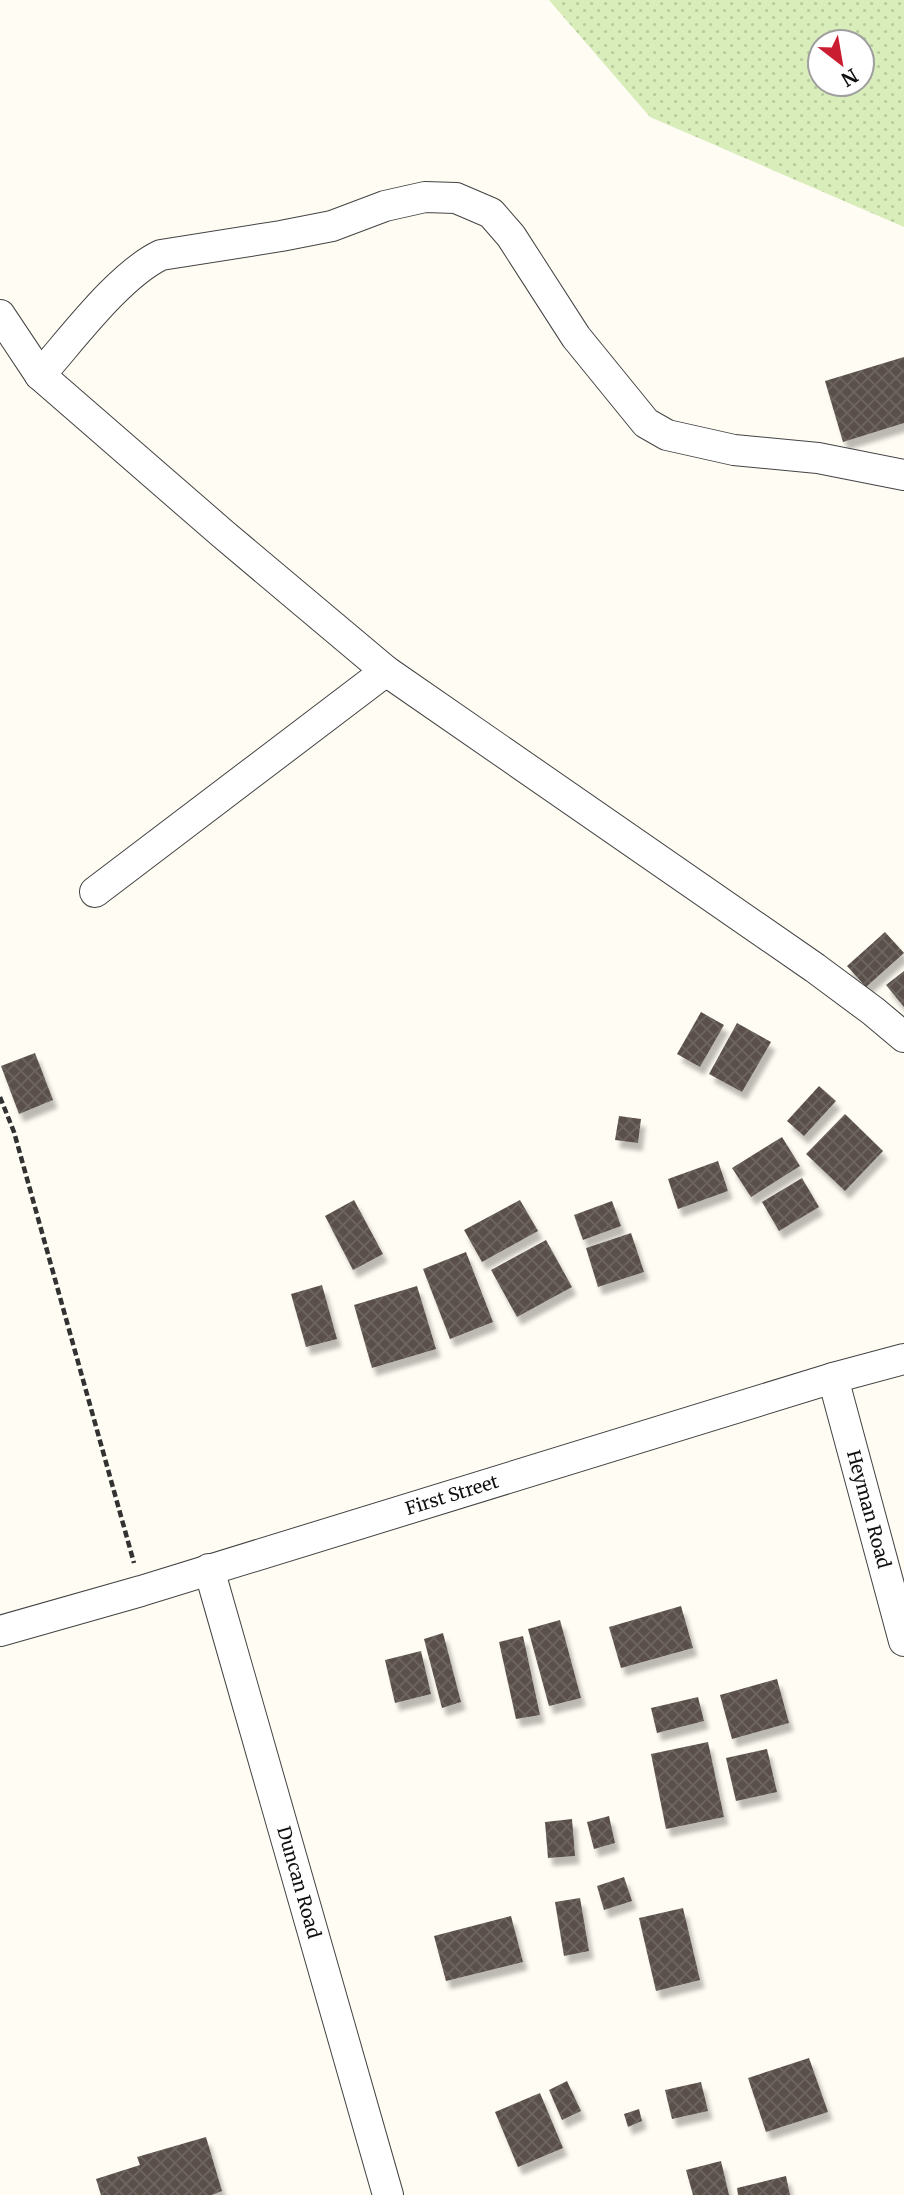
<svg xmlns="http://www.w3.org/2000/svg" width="904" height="2195" viewBox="0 0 904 2195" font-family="Merriweather,serif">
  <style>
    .grass { fill: url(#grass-dots); fill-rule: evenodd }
    .building { fill: url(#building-cross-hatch); filter: url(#shadow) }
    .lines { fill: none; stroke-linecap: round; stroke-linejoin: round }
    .minor-casing { stroke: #434343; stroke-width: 32 }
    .path { stroke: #323232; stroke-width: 4.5; stroke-dasharray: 7 3.5; stroke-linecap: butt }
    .minor { stroke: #fff; stroke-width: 30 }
    .labels { text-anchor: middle; stroke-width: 7; stroke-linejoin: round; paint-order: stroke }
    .street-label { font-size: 18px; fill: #101010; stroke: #fff }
  </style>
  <defs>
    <pattern id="grass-dots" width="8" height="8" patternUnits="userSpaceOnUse" patternTransform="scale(1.75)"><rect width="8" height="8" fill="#d8edb9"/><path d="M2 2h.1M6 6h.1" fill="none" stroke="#b8ca9e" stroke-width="1.8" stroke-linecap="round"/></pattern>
    <pattern id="building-cross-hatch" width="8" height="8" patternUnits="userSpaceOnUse" patternTransform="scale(1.75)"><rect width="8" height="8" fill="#5a504b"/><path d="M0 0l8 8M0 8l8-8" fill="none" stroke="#6d6561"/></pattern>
    <filter id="shadow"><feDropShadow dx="4.5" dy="8" stdDeviation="2" flood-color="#0004"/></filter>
  </defs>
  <rect width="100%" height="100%" fill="#fffcf3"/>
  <path class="grass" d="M549 0H904V227L650 117ZM820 42H862V84H820Z"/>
  <g class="building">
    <polygon points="904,357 904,423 843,442 825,381"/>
    <polygon points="885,932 904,953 866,987 847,966"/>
    <polygon points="904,971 904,1007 886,985"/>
    <polygon points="701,1012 724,1025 700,1067 677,1054"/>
    <polygon points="737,1023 771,1042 742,1092 709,1074"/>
    <polygon points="35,1053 53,1100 19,1114 1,1066"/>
    <polygon points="819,1086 836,1101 804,1136 787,1121"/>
    <polygon points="845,1114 883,1151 845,1191 806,1154"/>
    <polygon points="619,1116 641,1119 638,1143 615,1140"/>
    <polygon points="782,1137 800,1166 751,1197 732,1168"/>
    <polygon points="718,1161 728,1191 678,1209 668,1179"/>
    <polygon points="802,1178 819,1207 779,1231 762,1202"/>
    <polygon points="354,1200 383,1254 353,1270 325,1216"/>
    <polygon points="520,1200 538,1231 482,1262 464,1230"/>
    <polygon points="612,1201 621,1226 583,1240 574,1215"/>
    <polygon points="631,1233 644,1272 598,1287 586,1248"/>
    <polygon points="546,1240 572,1287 517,1317 491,1270"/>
    <polygon points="466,1252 493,1322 450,1339 423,1269"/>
    <polygon points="322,1285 337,1339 306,1347 291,1294"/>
    <polygon points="417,1286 436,1349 372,1368 354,1305"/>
    <polygon points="681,1606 693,1648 621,1668 609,1627"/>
    <polygon points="560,1620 581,1698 549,1706 528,1629"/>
    <polygon points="443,1633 461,1702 442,1708 424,1639"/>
    <polygon points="523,1636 540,1715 516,1719 499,1642"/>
    <polygon points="421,1651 431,1694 395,1703 385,1660"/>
    <polygon points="777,1679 789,1723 732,1739 720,1695"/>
    <polygon points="698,1697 704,1721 657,1733 651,1708"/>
    <polygon points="708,1742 724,1817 666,1829 651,1754"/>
    <polygon points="767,1749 777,1792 736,1801 726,1758"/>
    <polygon points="609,1816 615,1843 594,1849 587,1822"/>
    <polygon points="572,1819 575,1856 548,1858 545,1822"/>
    <polygon points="624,1877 632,1901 604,1910 597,1886"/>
    <polygon points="580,1898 589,1951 564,1956 555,1902"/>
    <polygon points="683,1908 700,1980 656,1991 639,1918"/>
    <polygon points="511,1916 523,1962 446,1981 434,1936"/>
    <polygon points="809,2058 828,2112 766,2132 748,2078"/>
    <polygon points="567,2081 581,2111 562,2120 549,2090"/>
    <polygon points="701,2082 708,2111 672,2119 665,2090"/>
    <polygon points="540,2093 563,2148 518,2167 495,2112"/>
    <polygon points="639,2109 642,2121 628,2127 624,2114"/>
    <polygon points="206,2137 222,2191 212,2195 101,2195 96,2179 140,2165 137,2157"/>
    <polygon points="721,2161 729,2195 693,2195 686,2170"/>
    <polygon points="786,2176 790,2195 738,2195 737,2188"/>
  </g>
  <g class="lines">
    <g class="minor-casing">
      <g id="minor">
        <polyline points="0,315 40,375 223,534 386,671 815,968 873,1011 904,1037"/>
        <path d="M40 375C72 339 119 275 161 255L281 236 332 226 385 206 425 197 456 198 491 213 511 236 576 337 646 423 667 435 734 450 818 458 904 475"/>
        <polyline points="95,892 386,671"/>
        <path id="s1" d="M833 1378 904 1641"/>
        <path id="s2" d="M209 1569 388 2195"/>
        <path id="s3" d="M0 1631 141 1591 833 1378 904 1359"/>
      </g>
    </g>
    <polyline class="path" points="0,1097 14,1132 134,1563"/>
    <use href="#minor" class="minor"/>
  </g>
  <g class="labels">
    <g class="street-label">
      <text dy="6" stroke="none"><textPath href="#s3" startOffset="472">First Street</textPath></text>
      <text dy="6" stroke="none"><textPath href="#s1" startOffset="136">Heyman Road</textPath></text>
      <text dy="6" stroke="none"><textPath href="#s2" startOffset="326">Duncan Road</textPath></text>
    </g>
  </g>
  <g transform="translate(841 63) rotate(149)"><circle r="33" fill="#ffffff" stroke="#9f9f9f" stroke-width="2"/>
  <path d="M0-5L12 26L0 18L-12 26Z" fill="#cb1d32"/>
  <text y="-10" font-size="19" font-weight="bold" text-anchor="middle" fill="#101010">N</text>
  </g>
</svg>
